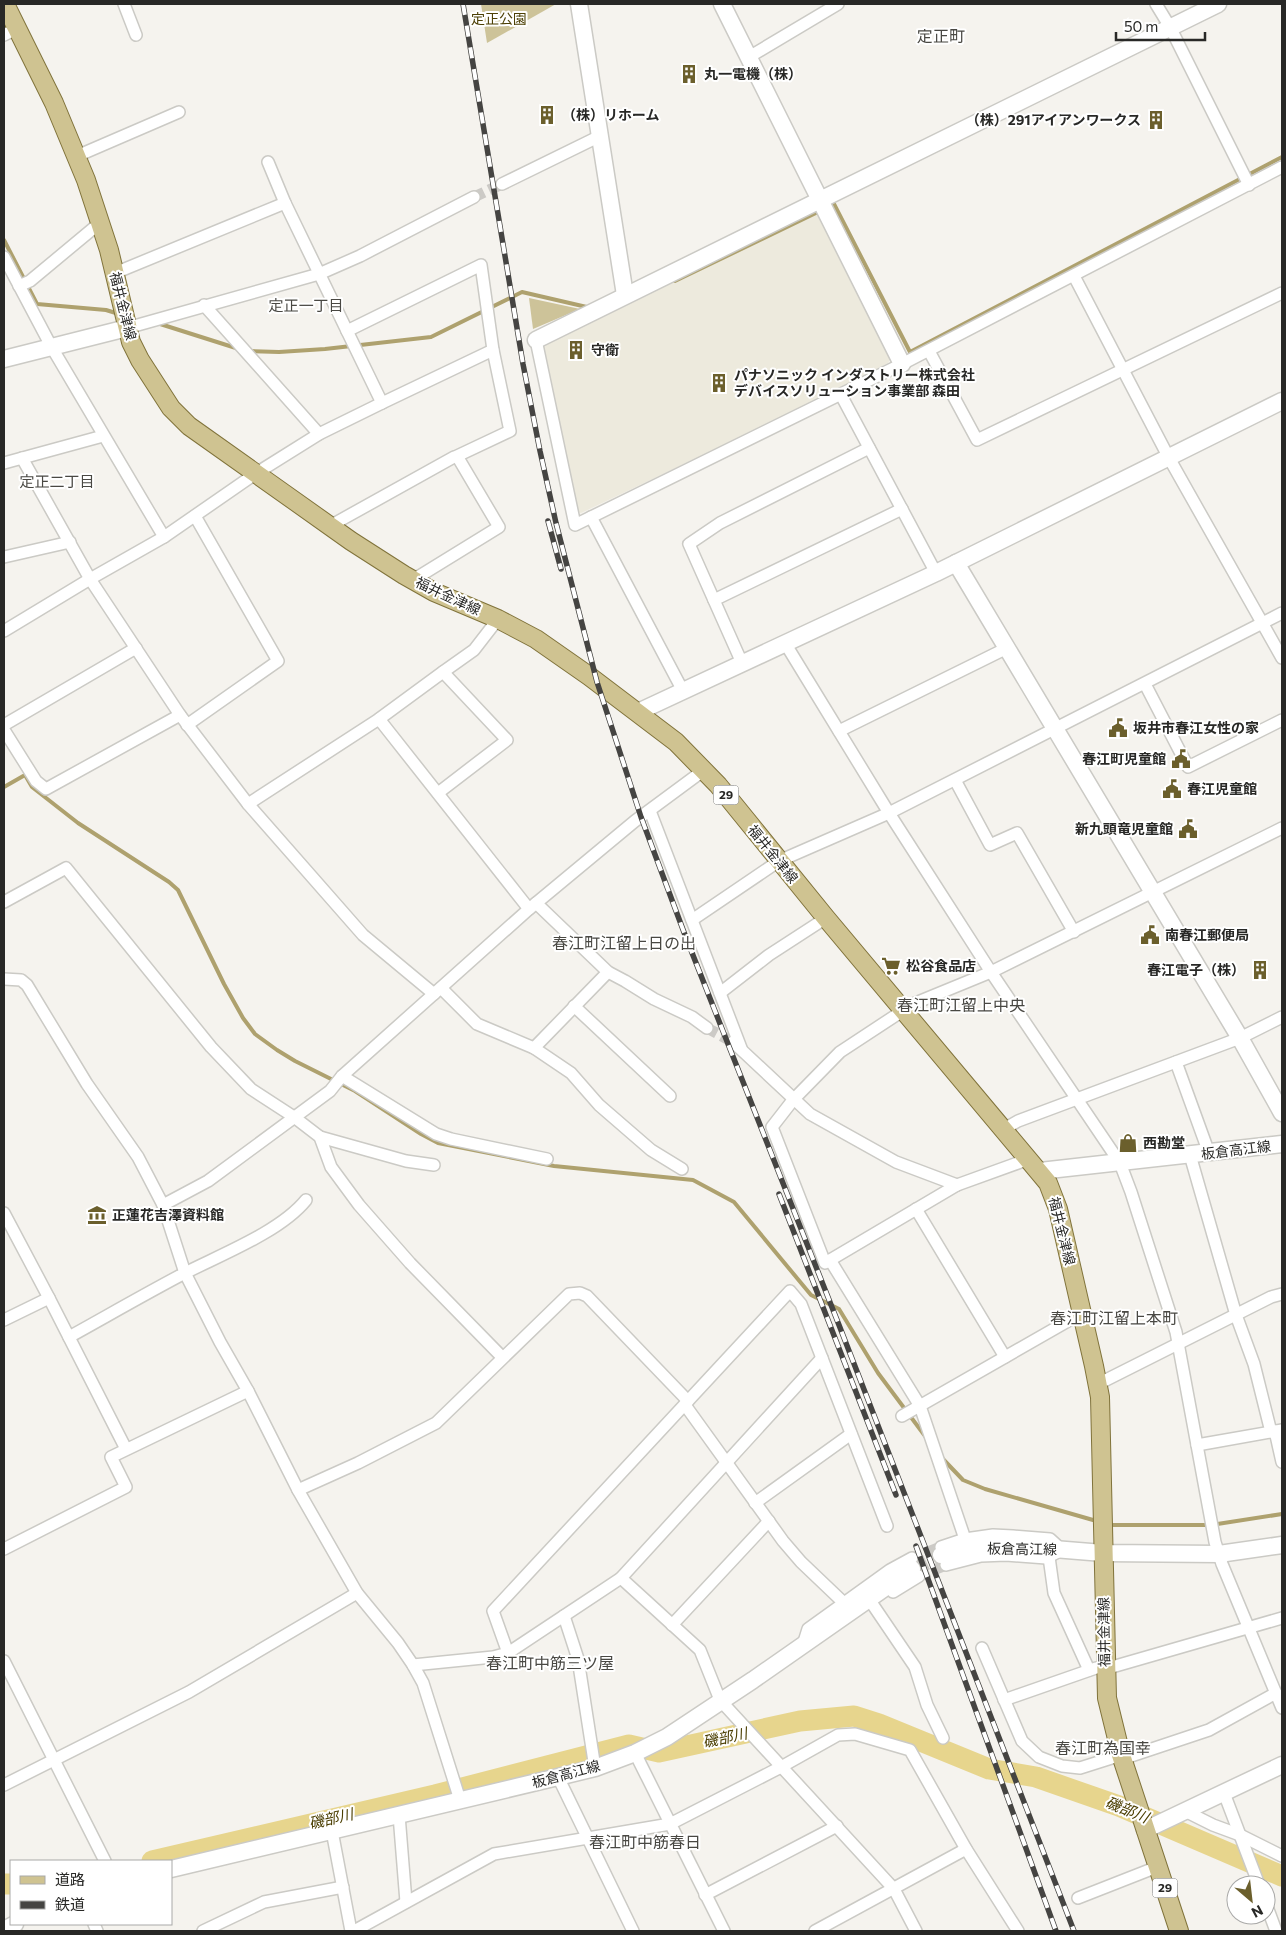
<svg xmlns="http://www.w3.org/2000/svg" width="1286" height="1935" viewBox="0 0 1286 1935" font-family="Commissioner,'Noto Sans JP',sans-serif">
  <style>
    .built { fill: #edeadd }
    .green { fill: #cdc399 }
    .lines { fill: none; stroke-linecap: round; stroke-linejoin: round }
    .stream { stroke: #aea16e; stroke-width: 4 }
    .river { stroke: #e7d58d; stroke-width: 21 }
    .street-tunnel { stroke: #cccac6; stroke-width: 11; stroke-dasharray: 11 5.5; stroke-linecap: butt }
    .secondary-tunnel { stroke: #cccac6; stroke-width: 16; stroke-dasharray: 16 8; stroke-linecap: butt }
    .street-casing { stroke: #cbcac5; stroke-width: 14 }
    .secondary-casing { stroke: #cbcac5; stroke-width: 19 }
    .primary-casing { stroke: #80733b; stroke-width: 20 }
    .street { stroke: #fff; stroke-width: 11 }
    .secondary { stroke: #fff; stroke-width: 16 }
    .primary { stroke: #cfc391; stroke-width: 18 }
    .rail-casing { stroke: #454442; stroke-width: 5.5 }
    .rail { stroke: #fff; stroke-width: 4; stroke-dasharray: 11; stroke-linecap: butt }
    .labels { text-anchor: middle; stroke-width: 4; stroke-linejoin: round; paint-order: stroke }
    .shield { fill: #fff; stroke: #686867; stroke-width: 1 }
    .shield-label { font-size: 12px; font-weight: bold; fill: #282826 }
    .park-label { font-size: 14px; fill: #4d4005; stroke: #fff }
    .poi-label { font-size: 14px; font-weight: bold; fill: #282826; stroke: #fff; text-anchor: start }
    .street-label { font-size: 14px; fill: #282826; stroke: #fff }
    .neighbourhood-label { font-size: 15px; fill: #494843; stroke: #fff }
    .water-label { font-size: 15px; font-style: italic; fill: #4a3d01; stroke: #fff }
    .quarter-label { font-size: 16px; fill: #494843; stroke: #fff }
  </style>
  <rect width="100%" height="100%" fill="#f5f3ee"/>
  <polygon class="built" points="813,210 818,212 891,358 888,363 760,428 581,513 574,511 543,346 546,340"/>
  <g class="green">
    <polygon points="481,4 556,4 487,43"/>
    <polygon points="529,298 580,309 533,329"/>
  </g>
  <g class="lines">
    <g class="stream">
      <polyline points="828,207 834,204 910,352 1282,157"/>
      <polyline points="4,240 37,304 106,310 119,314"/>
      <polyline points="675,281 820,211"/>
      <polyline points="157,323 239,349"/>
      <polyline points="248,351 279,352 325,349 431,337 522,292 591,308"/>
      <polyline points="4,787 25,775 32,787 78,823 169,882 178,890 224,984 243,1018 255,1034 277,1050 295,1061 355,1091 421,1134 438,1143 554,1166 693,1180 734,1202 811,1295 839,1309 878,1373 925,1436"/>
      <polyline points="942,1458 963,1480 985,1489 1093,1520"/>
      <polyline points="1113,1525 1211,1525 1282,1514"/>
    </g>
    <g class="river">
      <polyline points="152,1861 435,1795 629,1745 659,1752 800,1721 854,1716 879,1724 989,1769 1036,1777 1119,1806 1282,1876"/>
      <polyline points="4,1884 11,1884"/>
    </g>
    <g class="street-tunnel">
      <polyline points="474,197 502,184"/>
      <polyline points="707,1028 733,1042"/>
      <polyline points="912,1558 941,1547"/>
      <polyline points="919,1576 946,1565"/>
    </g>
    <polyline class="secondary-tunnel" points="912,1569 941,1555"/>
    <g class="street-casing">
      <g id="street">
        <polyline points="124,4 136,35"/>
        <polyline points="1156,4 1170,27 1249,185"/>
        <polyline points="4,35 18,28"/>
        <polyline points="749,57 838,4"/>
        <polyline points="77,156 179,112"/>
        <polyline points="502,184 600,136"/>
        <polyline points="4,257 51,346 164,537"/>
        <polyline points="115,273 285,203"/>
        <polyline points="1074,276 1169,458 1282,658"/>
        <polyline points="19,286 30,281 101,222"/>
        <polyline points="204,305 319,434"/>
        <polyline points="127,328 319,274 360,256 474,197"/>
        <polyline points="347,331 481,265 493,350 510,431 457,456 499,527 413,580"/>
        <polyline points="536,340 575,525 902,364 1282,167"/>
        <polyline points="929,351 977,440 1282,293"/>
        <polyline points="841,395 936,573"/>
        <polyline points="382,403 493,350"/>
        <polyline points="22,458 90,579 180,715 248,804 363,935 434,994"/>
        <polyline points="4,463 103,436"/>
        <polyline points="591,517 683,691"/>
        <polyline points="330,526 454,457"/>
        <polyline points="4,557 70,542"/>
        <polyline points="714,600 902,509"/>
        <polyline points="4,631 90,579 164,537 255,474 319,434 382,403 285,203 268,162"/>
        <polyline points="785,643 889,813 991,972 1120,1163 1131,1192 1176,1332 1215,1542 1222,1564 1282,1708"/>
        <polyline points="742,663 689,544 720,523 869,448"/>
        <polyline points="1145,684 1188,767 1282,720"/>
        <polyline points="379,719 529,909"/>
        <polyline points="4,725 136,648"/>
        <polyline points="187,725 278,661 195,516"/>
        <polyline points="4,730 36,781 46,789 180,715"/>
        <polyline points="839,731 1007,648"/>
        <polyline points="955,780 990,845 1017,833 1074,932"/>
        <polyline points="438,793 507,740 443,672"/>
        <polyline points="248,804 379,719 443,672 474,650 498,619"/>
        <polyline points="650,811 741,1048"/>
        <polyline points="4,902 66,868 211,1047 251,1089 294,1117 320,1137 331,1167 359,1205 410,1263 502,1357"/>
        <polyline points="536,903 608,972 625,981 654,999 692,1017 707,1028"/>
        <polyline points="692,920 779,861 889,813 1282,613"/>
        <polyline points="4,979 21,980 27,985 87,1084 138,1157 163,1205 185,1273 220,1342 248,1391 298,1490 357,1593 398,1643 413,1665 423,1683 460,1800"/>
        <polyline points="441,988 477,1024 534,1048 571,1073 599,1105 651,1150 682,1169"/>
        <polyline points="720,993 769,955 826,918"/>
        <polyline points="574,1006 670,1096"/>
        <polyline points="733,1042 810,1114 896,1162 957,1185"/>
        <polyline points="534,1048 608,972"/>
        <polyline points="1176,1062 1209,1153"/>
        <polyline points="342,1076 436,1134 451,1139 547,1159"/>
        <polyline points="1004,1129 1018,1121 1240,1038 1282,1017"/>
        <polyline points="320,1137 406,1161 434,1165"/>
        <polyline points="1190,1155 1236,1315 1254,1364 1271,1432"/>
        <polyline points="1029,1159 957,1185 825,1263 772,1127 793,1100 840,1052 913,1004 991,972 1282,828"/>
        <polyline points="163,1205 208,1181 330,1091 342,1076 529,909 635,821 704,770"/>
        <polyline points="916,1209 1005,1357"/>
        <polyline points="4,1213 49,1298 126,1449"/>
        <polyline points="830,1260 920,1406 965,1539"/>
        <polyline points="4,1320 49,1298"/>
        <path d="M69 1337C107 1316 145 1294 183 1274 220 1255 280 1232 306 1200"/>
        <polyline points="1098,1384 1271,1297 1282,1294"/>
        <polyline points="685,1405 783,1541 801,1562 844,1603"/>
        <polyline points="902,1416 1082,1313"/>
        <polyline points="1275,1431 1282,1462"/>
        <polyline points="1197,1445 1282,1430"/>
        <polyline points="298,1490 358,1463 436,1423 569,1294 580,1293 587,1296 688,1401"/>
        <polyline points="755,1503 851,1434"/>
        <polyline points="941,1547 965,1539 993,1535 1013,1536 1050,1539 1062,1550 1046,1558 1006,1555 981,1556 946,1565"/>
        <polyline points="4,1549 126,1487 111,1457 248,1391"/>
        <polyline points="1049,1557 1054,1593 1089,1670"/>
        <polyline points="621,1578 700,1650 720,1700 894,1889 916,1931"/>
        <polyline points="893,1592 919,1576"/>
        <polyline points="873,1605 915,1667 927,1705 943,1738"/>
        <polyline points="564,1616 578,1659 595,1768"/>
        <polyline points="672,1625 769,1521"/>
        <polyline points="806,1645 803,1645 808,1629 890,1570 912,1558"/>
        <polyline points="982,1648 1022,1741 1039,1757 1062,1766 1080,1768 1121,1755"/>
        <polyline points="508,1653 493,1611 790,1291 801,1304 887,1526"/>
        <polyline points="4,1661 105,1861"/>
        <polyline points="413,1665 493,1657 508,1653 621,1578 822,1358"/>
        <polyline points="1105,1669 1282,1618"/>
        <polyline points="1004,1700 1096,1668"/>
        <polyline points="635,1753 724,1931"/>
        <polyline points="1122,1759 1209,1730 1276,1693"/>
        <polyline points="558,1777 633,1931"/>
        <polyline points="4,1785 189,1692 357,1593"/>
        <polyline points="1224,1793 1259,1885"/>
        <polyline points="1185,1811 1213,1825 1240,1835 1282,1856"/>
        <polyline points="399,1815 406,1902"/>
        <polyline points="332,1831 351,1931"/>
        <polyline points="705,1895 837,1826"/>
        <polyline points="1078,1898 1157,1867"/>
        <polyline points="1266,1904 1276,1931"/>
        <polyline points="94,1924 97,1931"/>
        <polyline points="203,1931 264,1902 343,1887"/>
        <polyline points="354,1931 494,1854 670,1824 781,1767 838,1735 855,1734 910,1750 966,1849 1018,1931"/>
        <polyline points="815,1931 966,1849"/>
      </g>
    </g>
    <g class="secondary-casing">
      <g id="secondary">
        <polyline points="579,4 625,295"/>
        <polyline points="722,4 902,364"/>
        <polyline points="536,340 1218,4"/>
        <polyline points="4,359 127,328"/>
        <polyline points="956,563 1240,1038 1282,1113"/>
        <polyline points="638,712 936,573 1282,401"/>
        <polyline points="1040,1171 1282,1144"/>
        <polyline points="941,1555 970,1549 1017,1546 1103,1553 1219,1554 1282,1545"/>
        <polyline points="1145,1830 1282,1765"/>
        <polyline points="171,1869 558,1777 595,1768 635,1753 667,1737 753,1680 912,1569"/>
        <polyline points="4,1930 15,1924"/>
      </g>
    </g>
    <g class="primary-casing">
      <polyline id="primary" points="5,4 54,103 86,180 109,250 131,342 140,360 171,408 189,426 351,541 404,575 434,592 498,619 536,639 589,676 676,742 718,785 826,918 1048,1183 1058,1209 1094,1366 1100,1397 1107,1698 1121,1755 1179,1931"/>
    </g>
    <use href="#street" class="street"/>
    <use href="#secondary" class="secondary"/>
    <use href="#primary" class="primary"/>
    <g class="rail-casing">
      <g id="rail">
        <polyline points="463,4 523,364 540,451 556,523 597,682 641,817 685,935 839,1325 1074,1931"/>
        <polyline points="548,521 561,569"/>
        <polyline points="779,1194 896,1495"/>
        <polyline points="916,1546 1056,1931"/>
      </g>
    </g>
    <use href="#rail" class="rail"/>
  </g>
  <defs>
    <g id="building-bare" transform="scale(1.5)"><path d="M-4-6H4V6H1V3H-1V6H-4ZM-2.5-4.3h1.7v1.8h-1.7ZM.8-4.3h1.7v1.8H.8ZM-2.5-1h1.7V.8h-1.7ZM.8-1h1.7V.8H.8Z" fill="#6b5f2c" stroke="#fff" stroke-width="2.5" paint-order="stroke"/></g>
    <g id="civic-bare" transform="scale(1.5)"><path d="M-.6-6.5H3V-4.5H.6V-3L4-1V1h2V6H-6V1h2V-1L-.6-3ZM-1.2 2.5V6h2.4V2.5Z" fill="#6b5f2c" stroke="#fff" stroke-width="2.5" paint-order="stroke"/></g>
    <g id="supermarket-bare" transform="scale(1.5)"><path d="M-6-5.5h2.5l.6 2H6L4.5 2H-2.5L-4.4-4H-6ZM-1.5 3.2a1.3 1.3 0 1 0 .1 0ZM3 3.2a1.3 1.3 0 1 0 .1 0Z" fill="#6b5f2c" stroke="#fff" stroke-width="2.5" paint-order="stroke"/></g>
    <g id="shop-bare" transform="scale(1.5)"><path d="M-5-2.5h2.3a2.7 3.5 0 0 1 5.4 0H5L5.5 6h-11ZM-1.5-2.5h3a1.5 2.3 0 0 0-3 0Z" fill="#6b5f2c" stroke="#fff" stroke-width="2.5" paint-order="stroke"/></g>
    <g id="museum-bare" transform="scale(1.5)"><path d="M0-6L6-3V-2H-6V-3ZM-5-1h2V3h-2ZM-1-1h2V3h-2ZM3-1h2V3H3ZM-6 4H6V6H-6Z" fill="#6b5f2c" stroke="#fff" stroke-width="2.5" paint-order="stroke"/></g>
  </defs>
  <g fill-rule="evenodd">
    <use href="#building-bare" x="689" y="74"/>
    <use href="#building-bare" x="547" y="115"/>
    <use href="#building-bare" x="1156" y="120"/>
    <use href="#building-bare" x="576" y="350"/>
    <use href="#building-bare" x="719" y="383"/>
    <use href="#civic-bare" x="1118" y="728"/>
    <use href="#civic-bare" x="1181" y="759"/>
    <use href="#civic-bare" x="1172" y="789"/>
    <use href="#civic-bare" x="1188" y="829"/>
    <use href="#civic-bare" x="1150" y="935"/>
    <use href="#supermarket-bare" x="891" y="966"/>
    <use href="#building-bare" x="1260" y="970"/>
    <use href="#shop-bare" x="1128" y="1143"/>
    <use href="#museum-bare" x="97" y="1215"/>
  </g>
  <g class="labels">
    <g class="shield">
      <rect x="713.5" y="785.5" width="25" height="19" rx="4"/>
      <rect x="1152.5" y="1878.5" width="25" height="19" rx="4"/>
    </g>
    <g class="shield-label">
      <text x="726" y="799">29</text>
      <text x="1165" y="1892">29</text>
    </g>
    <g class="park-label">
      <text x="499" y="24">定正公園</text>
    </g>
    <g class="poi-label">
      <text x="704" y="79">丸一電機（株）</text>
      <text x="562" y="120">（株）リホーム</text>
      <text x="1141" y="125" text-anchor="end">（株）291アイアンワークス</text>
      <text x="591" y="355">守衛</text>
      <text x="734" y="380">パナソニック インダストリー株式会社<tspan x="734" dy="16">デバイスソリューション事業部 森田</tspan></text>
      <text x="1133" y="733">坂井市春江女性の家</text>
      <text x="1166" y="764" text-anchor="end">春江町児童館</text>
      <text x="1187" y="794">春江児童館</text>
      <text x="1173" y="834" text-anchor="end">新九頭竜児童館</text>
      <text x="1165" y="940">南春江郵便局</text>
      <text x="906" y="971">松谷食品店</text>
      <text x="1245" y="975" text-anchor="end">春江電子（株）</text>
      <text x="1143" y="1148">西勘堂</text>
      <text x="112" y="1220">正蓮花吉澤資料館</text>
    </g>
    <g class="street-label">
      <text transform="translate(123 306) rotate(76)" y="5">福井金津線</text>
      <text transform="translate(448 596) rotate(25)" y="5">福井金津線</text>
      <text transform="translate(773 854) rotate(51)" y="5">福井金津線</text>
      <text transform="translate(1236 1150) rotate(-7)" y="5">板倉高江線</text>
      <text transform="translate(1062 1231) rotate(76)" y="5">福井金津線</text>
      <text transform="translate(1022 1549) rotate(1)" y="5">板倉高江線</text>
      <text transform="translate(1104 1632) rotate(-91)" y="5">福井金津線</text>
      <text transform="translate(566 1774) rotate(-15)" y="5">板倉高江線</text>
    </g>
    <g class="neighbourhood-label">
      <text x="306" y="311">定正一丁目</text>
      <text x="57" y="487">定正二丁目</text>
    </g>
    <g class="water-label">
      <text transform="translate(725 1738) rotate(-12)" y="5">磯部川</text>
      <text transform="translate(1127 1810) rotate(22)" y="5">磯部川</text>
      <text transform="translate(331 1819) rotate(-13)" y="5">磯部川</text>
    </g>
    <g class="quarter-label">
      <text x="941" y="42">定正町</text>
      <text x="624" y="949">春江町江留上日の出</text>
      <text x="961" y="1011">春江町江留上中央</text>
      <text x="1114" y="1324">春江町江留上本町</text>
      <text x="550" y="1669">春江町中筋三ツ屋</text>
      <text x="1103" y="1754">春江町為国幸</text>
      <text x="645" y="1848">春江町中筋春日</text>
    </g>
  </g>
  <rect width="1286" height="1935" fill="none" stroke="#282826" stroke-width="10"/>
  <rect x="10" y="1860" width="162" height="65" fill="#ffffff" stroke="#a9a9a8"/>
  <rect x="20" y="1876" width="25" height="8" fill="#cfc391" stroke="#a9a9a8"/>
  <text x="55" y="1885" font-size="15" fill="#282826">道路</text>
  <rect x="20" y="1901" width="25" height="8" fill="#454442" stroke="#a9a9a8"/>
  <text x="55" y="1910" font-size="15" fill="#282826">鉄道</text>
  <g transform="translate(1251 1900) rotate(152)"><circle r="24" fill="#ffffff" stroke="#a9a9a8"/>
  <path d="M0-4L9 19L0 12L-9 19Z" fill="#6b5f2c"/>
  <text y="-8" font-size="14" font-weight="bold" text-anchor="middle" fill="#282826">N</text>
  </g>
  <path d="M1116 32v8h89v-8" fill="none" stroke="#282826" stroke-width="2.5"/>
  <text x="1124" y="32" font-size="15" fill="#282826" stroke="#ffffff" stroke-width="4" paint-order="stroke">50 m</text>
</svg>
